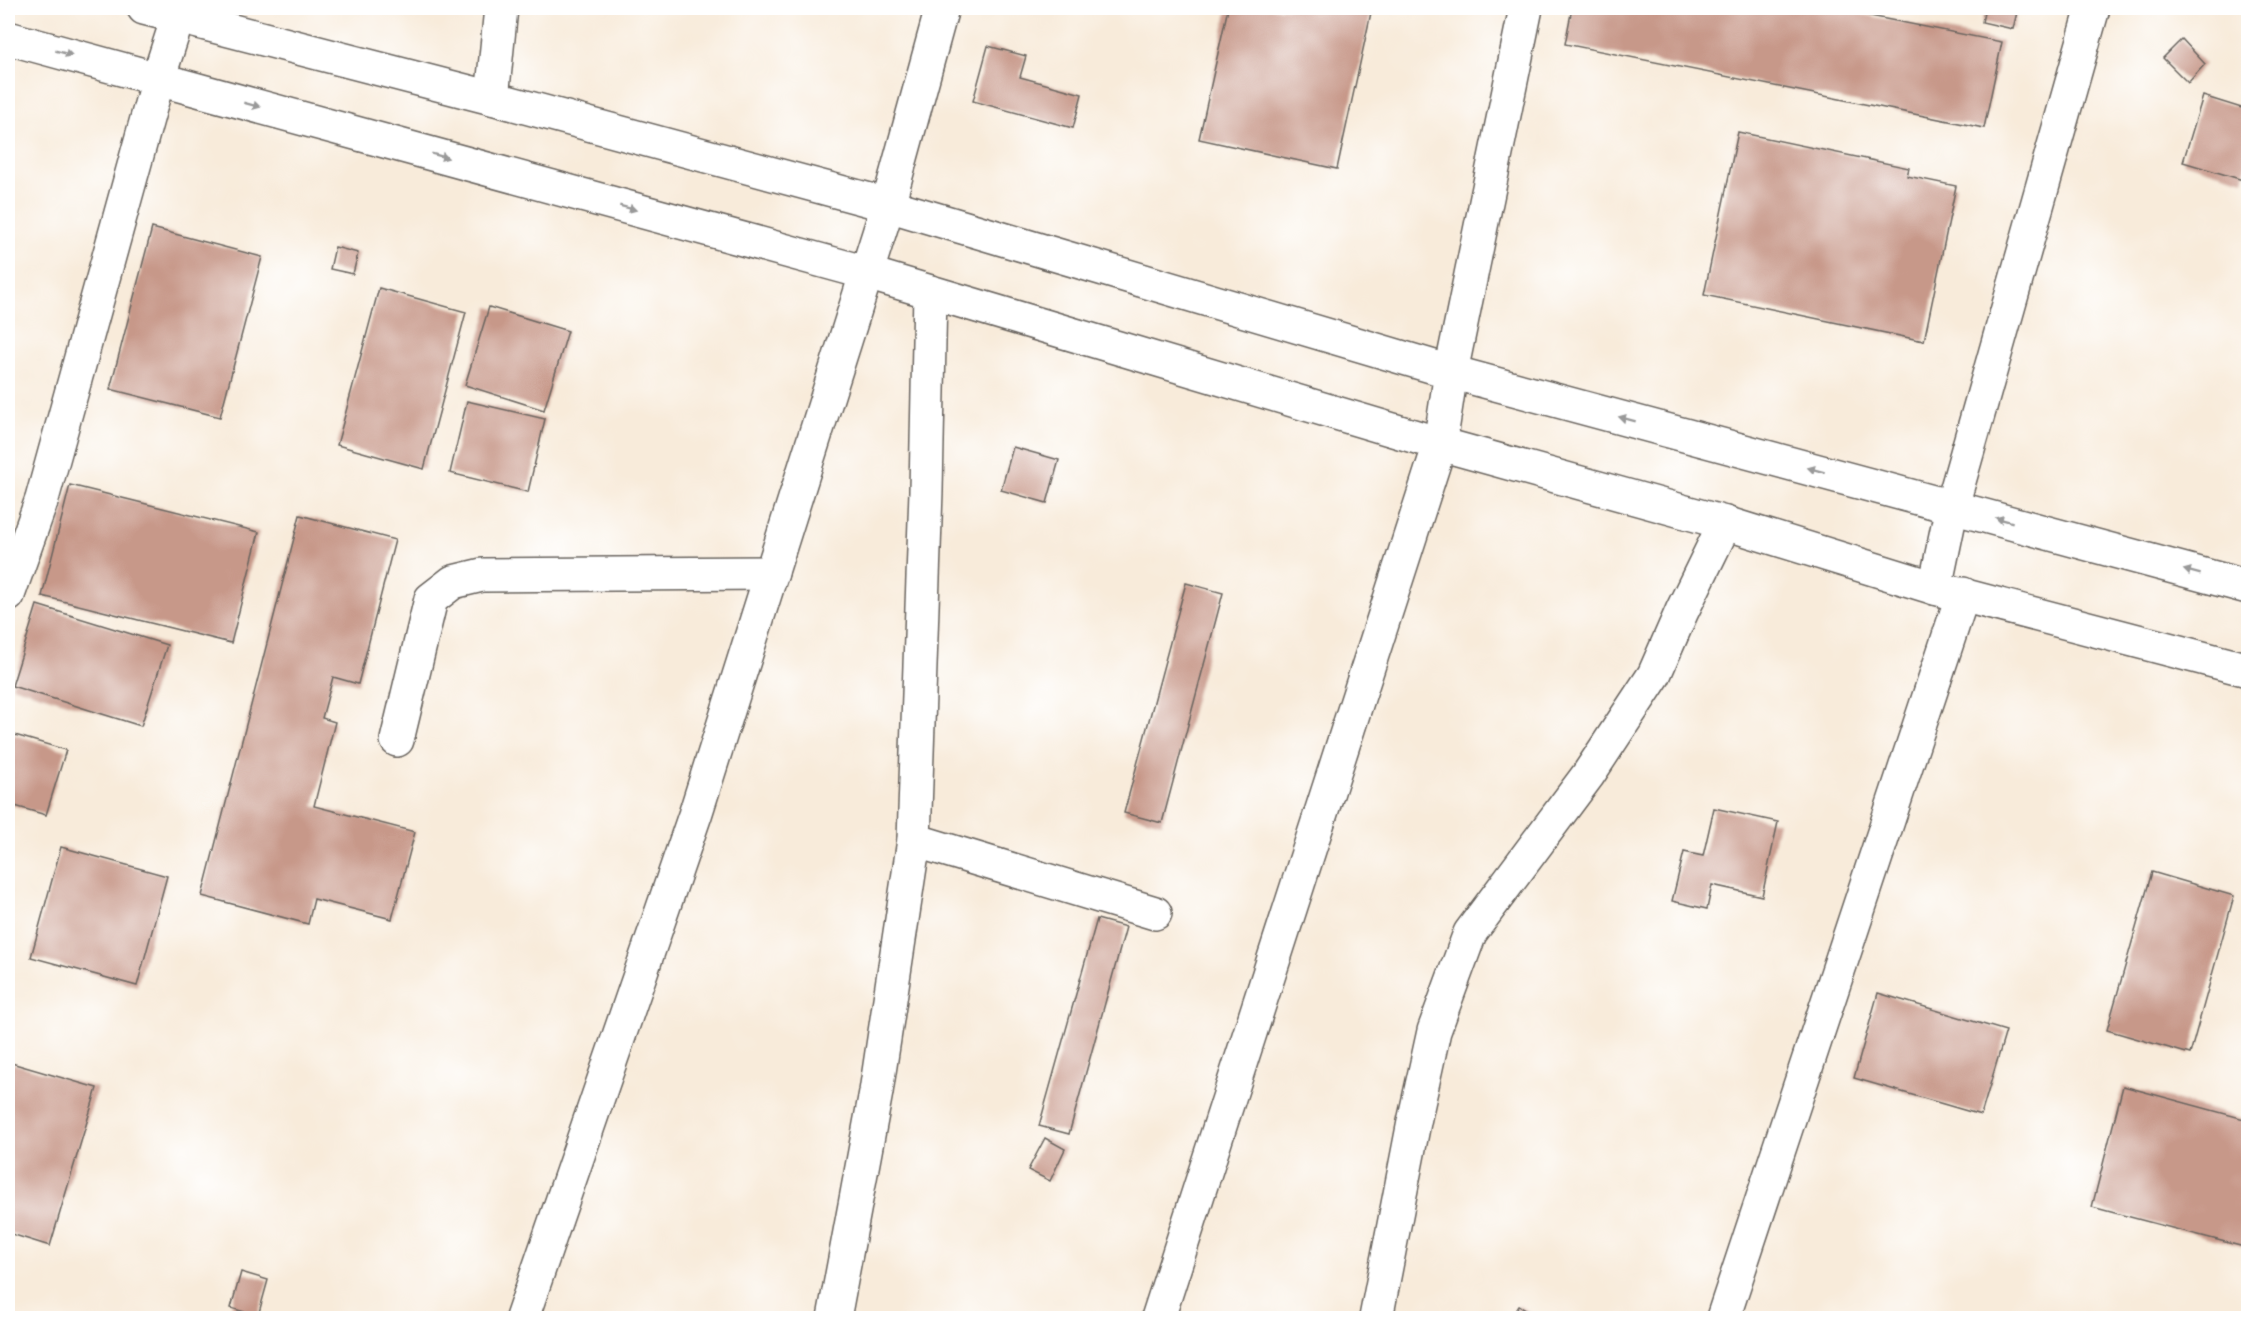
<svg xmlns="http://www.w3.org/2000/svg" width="2256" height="1326" viewBox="0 0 2256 1326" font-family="Vollkorn,serif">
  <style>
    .building { fill: #c79889 }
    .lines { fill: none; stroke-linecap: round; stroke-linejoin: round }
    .minor-casing { stroke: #69645e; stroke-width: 36 }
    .minor { stroke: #fff; stroke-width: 33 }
    .oneway { fill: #999 }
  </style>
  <rect width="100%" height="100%" fill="#fff"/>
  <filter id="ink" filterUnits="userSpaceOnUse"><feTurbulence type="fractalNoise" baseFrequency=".0167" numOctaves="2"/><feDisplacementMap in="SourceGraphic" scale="12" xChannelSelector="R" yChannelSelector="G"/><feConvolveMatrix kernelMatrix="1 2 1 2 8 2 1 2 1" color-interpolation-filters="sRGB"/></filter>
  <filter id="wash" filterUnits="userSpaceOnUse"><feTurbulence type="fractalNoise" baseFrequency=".008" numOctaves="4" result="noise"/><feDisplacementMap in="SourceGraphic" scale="24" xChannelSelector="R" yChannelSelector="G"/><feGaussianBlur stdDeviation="1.35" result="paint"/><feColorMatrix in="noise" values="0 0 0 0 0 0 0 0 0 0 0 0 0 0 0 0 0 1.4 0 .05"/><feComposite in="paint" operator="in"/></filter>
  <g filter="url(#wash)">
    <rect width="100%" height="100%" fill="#f8ebda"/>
    <g id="blocks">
      <g class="building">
        <polygon points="1228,8 1372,8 1337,169 1199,139"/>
        <polygon points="1572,8 1830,8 2002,42 1984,128 1565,44"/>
        <polygon points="1985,8 2018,8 2013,29 1982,22"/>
        <polygon points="2182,39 2205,64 2188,83 2163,58"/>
        <polygon points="988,46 1026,56 1020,77 1082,94 1073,128 973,101"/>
        <polygon points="2203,96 2248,110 2248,161 2243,180 2183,162"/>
        <polygon points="1738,132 1909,168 1907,176 1956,186 1924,341 1704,295"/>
        <polygon points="152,228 262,257 220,417 110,389"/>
        <polygon points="335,247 358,253 353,274 330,269"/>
        <polygon points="379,288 466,312 424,469 337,445"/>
        <polygon points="489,307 568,331 544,410 465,385"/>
        <polygon points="467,401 545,419 528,492 450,473"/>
        <polygon points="1013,447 1059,460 1047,503 1001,490"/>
        <polygon points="70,485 259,532 231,643 42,596"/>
        <polygon points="300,515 395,540 358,684 333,677 322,718 335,722 314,806 415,832 392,919 314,899 308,924 202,896"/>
        <polygon points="1186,583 1223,593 1162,823 1124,813"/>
        <polygon points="37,605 167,645 141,726 12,686"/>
        <polygon points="8,733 66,750 46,815 8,804"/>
        <polygon points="1714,808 1778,822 1762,896 1712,885 1707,909 1672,901 1684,852 1703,856"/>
        <polygon points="61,847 167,876 137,986 31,957"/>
        <polygon points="2152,872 2234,896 2190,1054 2107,1030"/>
        <polygon points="1097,919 1126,927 1069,1134 1039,1126"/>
        <polygon points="1878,993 2006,1031 1981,1115 1854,1078"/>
        <polygon points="8,1062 97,1088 50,1246 8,1233"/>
        <polygon points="2123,1086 2248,1120 2248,1248 2092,1207"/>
        <polygon points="1045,1138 1065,1149 1050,1181 1028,1170"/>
        <polygon points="241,1272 268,1280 258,1316 231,1308"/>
        <polygon points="1519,1306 1538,1318 1511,1318"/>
      </g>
    </g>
  </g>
  <g filter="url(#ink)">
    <use href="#blocks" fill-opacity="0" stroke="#69645e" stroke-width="1.5"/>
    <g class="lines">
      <g class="minor-casing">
        <g id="minor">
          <polyline points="144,8 492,98 888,205 1451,372 2248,587"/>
          <polyline points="8,38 867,273 1440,444 1725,523 1935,588 2248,670"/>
          <polyline points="492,98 501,8"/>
          <polyline points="1935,588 1952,506 2093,8"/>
          <polyline points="8,595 42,499 158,79 181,8"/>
          <polyline points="397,740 431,599 453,582 482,575 772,573"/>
          <polyline points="914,840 1155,913"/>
          <polyline points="522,1318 695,815 888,205 942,8"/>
          <polyline points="834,1318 876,1092 914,840 926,491 930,292"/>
          <polyline points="1158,1318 1440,444 1451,372 1526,8"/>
          <polyline points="1376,1318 1414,1122 1434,1031 1470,933 1588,775 1654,675 1682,611 1725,523"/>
          <polyline points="1723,1318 1963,594"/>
        </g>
      </g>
      <use href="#minor" class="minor"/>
    </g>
    <defs><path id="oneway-solid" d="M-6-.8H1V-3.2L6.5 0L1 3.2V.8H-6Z" transform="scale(1.5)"/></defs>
    <g class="oneway">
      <use href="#oneway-solid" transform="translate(64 53) rotate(15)"/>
      <use href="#oneway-solid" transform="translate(252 105) rotate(15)"/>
      <use href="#oneway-solid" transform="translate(440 156) rotate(15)"/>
      <use href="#oneway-solid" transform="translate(628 208) rotate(15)"/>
      <use href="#oneway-solid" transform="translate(1627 419) rotate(-165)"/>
      <use href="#oneway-solid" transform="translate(1816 470) rotate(-165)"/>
      <use href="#oneway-solid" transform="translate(2004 520) rotate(-165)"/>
      <use href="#oneway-solid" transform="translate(2192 572) rotate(-165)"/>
    </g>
  </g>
  <rect width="2256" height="1326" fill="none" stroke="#fff" stroke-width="30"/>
</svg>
